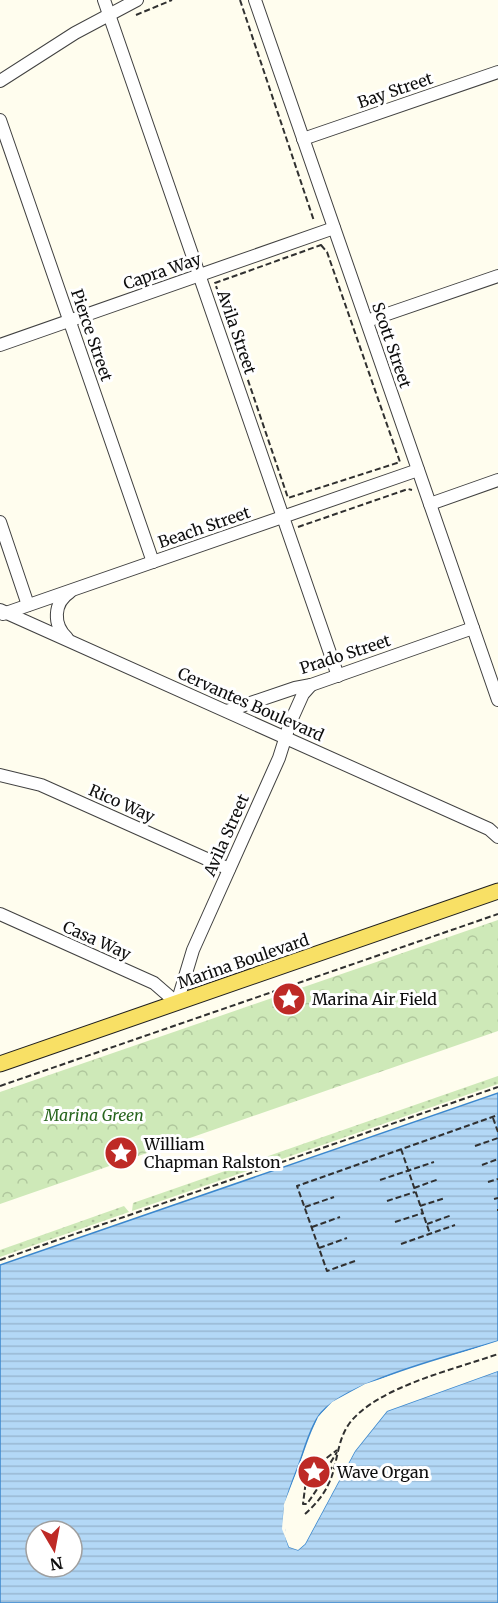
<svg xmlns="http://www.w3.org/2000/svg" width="498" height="1603" viewBox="0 0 498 1603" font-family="Merriweather,serif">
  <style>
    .grass { fill: url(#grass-dots) }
    .park { fill: url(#park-crowns) }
    .water { fill: url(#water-rules); stroke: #3b87cd; stroke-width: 1.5; fill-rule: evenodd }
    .pier { fill: #fffdee }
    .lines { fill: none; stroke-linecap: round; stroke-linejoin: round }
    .minor-casing { stroke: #414141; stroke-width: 14 }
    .major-casing { stroke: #1f1f1f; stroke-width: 17 }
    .path { stroke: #303030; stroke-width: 2; stroke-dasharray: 6 3; stroke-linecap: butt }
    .minor { stroke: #fff; stroke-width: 12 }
    .major { stroke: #f8e065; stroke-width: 15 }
    .labels { text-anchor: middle; stroke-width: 6; stroke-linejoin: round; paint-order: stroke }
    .street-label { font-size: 16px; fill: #0e0e0e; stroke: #fff }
    .poi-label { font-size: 16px; fill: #0e0e0e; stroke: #fff; text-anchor: start }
    .park-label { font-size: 16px; font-style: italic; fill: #27651e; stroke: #fff }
  </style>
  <defs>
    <pattern id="grass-dots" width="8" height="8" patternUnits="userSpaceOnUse" patternTransform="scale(1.5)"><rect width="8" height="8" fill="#cee9b8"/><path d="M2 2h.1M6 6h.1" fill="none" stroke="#b0c79d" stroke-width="1.8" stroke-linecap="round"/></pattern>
    <pattern id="park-crowns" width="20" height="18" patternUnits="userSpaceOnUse" patternTransform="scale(1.5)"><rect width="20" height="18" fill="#cee9b8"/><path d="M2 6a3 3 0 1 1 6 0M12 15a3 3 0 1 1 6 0" fill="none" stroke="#b0c79d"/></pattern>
    <pattern id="water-rules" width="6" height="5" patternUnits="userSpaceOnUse" patternTransform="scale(1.5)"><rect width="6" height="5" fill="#b3d8f6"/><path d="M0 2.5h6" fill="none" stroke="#99b8d2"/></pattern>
  </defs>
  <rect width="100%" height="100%" fill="#fffdee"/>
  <g class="grass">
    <polygon points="498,1076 498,1084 132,1211 133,1203"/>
    <polygon points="124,1206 129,1212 0,1257 0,1250"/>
  </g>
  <polygon class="park" points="498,920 498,1031 0,1204 0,1092"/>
  <path class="water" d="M498 1093V1341C457 1354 340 1382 318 1417 308 1432 303 1455 296 1472 285 1500 278 1517 289 1547L298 1550 305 1544 355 1451 387 1411 498 1371V1603H0V1265ZM36 1531H72V1567H36Z"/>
  <polygon class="pier" points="498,1341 498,1344 366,1387 334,1404 321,1418 287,1504 285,1529 291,1544 298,1547 303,1542 353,1449 385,1409 498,1368 498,1371 387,1411 355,1451 305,1544 298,1550 289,1547 282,1529 284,1504 318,1417 332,1402 365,1384"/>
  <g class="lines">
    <g class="minor-casing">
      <g id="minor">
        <polyline points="104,0 338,676"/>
        <polyline points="255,0 498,700"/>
        <polyline points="0,81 75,33 137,0"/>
        <polyline points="0,120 153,562"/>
        <polyline points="303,139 498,72"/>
        <polyline points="367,321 498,276"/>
        <polyline points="0,345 334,228"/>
        <polyline points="430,504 498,480"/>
        <polyline points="0,522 28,605"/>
        <polyline points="0,610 489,829 498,837"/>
        <polyline points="3,614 418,470"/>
        <path d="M67 638C53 625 53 603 70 592"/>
        <polyline points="227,711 295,688 311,685 473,628"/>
        <polyline points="0,775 41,785 229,869"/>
        <polyline points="0,914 154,983 177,1003"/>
        <polyline points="177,1003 193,950 279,758 290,723 303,694 311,685"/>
      </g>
    </g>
    <g class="major-casing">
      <polyline id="major" points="0,1064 498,891"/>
    </g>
    <g class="path">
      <polyline points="240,0 314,221"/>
      <polyline points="136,15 172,0"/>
      <polygon points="321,245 327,252 400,462 288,498 215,283"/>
      <polyline points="298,527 408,489 412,490"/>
      <polyline points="302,673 321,665"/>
      <polyline points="0,1086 498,914"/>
      <polyline points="493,1118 498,1132"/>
      <polyline points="475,1146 498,1138"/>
      <polyline points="401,1149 430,1234"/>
      <polyline points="482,1165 498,1159"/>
      <polyline points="380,1180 434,1162"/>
      <polyline points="488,1182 498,1179"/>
      <polyline points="414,1188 439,1179"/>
      <polyline points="494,1199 498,1198"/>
      <polyline points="387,1201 415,1192"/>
      <polyline points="420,1206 445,1198"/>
      <polyline points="305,1207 334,1197"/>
      <polyline points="497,1210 498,1210"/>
      <polyline points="395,1222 423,1213"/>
      <polyline points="427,1224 452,1215"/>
      <polyline points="312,1227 340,1217"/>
      <polyline points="401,1244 455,1225"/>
      <polyline points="319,1248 347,1238"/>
      <polyline points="0,1260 498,1087"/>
      <polyline points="355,1261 327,1271 297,1186 498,1115"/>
      <polyline points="332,1467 307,1504 303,1504 306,1480 310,1476 318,1476 320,1463 337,1450"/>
      <polyline points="310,1476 316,1484 320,1480 337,1452"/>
      <path d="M305 1514C314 1506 323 1496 328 1485 338 1466 336 1442 349 1424 376 1387 456 1369 498 1354"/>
    </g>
    <use href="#minor" class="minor"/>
    <use href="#major" class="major"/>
  </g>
  <defs>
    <g id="sight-disc" transform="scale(1.725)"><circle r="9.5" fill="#be2a26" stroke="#fff"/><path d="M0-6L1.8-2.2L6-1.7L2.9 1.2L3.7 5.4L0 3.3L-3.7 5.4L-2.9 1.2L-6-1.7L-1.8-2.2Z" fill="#fff"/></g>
  </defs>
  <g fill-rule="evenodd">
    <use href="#sight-disc" x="289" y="999"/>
    <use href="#sight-disc" x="121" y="1153"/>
    <use href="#sight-disc" x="314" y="1472"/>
  </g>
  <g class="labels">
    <g class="street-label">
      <text transform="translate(395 90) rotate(-19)" y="6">Bay Street</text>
      <text transform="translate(162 271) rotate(-19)" y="6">Capra Way</text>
      <text transform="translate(237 332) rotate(71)" y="6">Avila Street</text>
      <text transform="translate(92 335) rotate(71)" y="6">Pierce Street</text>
      <text transform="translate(392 345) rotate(71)" y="6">Scott Street</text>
      <text transform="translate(204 527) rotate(-19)" y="6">Beach Street</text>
      <text transform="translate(345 654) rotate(-18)" y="6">Prado Street</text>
      <text transform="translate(251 704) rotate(24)" y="6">Cervantes Boulevard</text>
      <text transform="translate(122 803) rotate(24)" y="6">Rico Way</text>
      <text transform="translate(226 835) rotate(-66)" y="6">Avila Street</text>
      <text transform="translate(97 940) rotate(24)" y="6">Casa Way</text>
      <text transform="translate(243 961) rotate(-19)" y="6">Marina Boulevard</text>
    </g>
    <g class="poi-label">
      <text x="312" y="1005">Marina Air Field</text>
      <text x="144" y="1150">William<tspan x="144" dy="18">Chapman Ralston</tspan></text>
      <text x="337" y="1478">Wave Organ</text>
    </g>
    <g class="park-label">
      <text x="94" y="1121">Marina Green</text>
    </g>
  </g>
  <g transform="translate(54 1549) rotate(170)"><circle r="28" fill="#ffffff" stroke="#9f9f9f" stroke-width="1.5"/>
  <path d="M0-4.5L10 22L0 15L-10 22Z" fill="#be2a26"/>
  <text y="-9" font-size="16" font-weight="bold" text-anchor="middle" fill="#0e0e0e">N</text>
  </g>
</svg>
